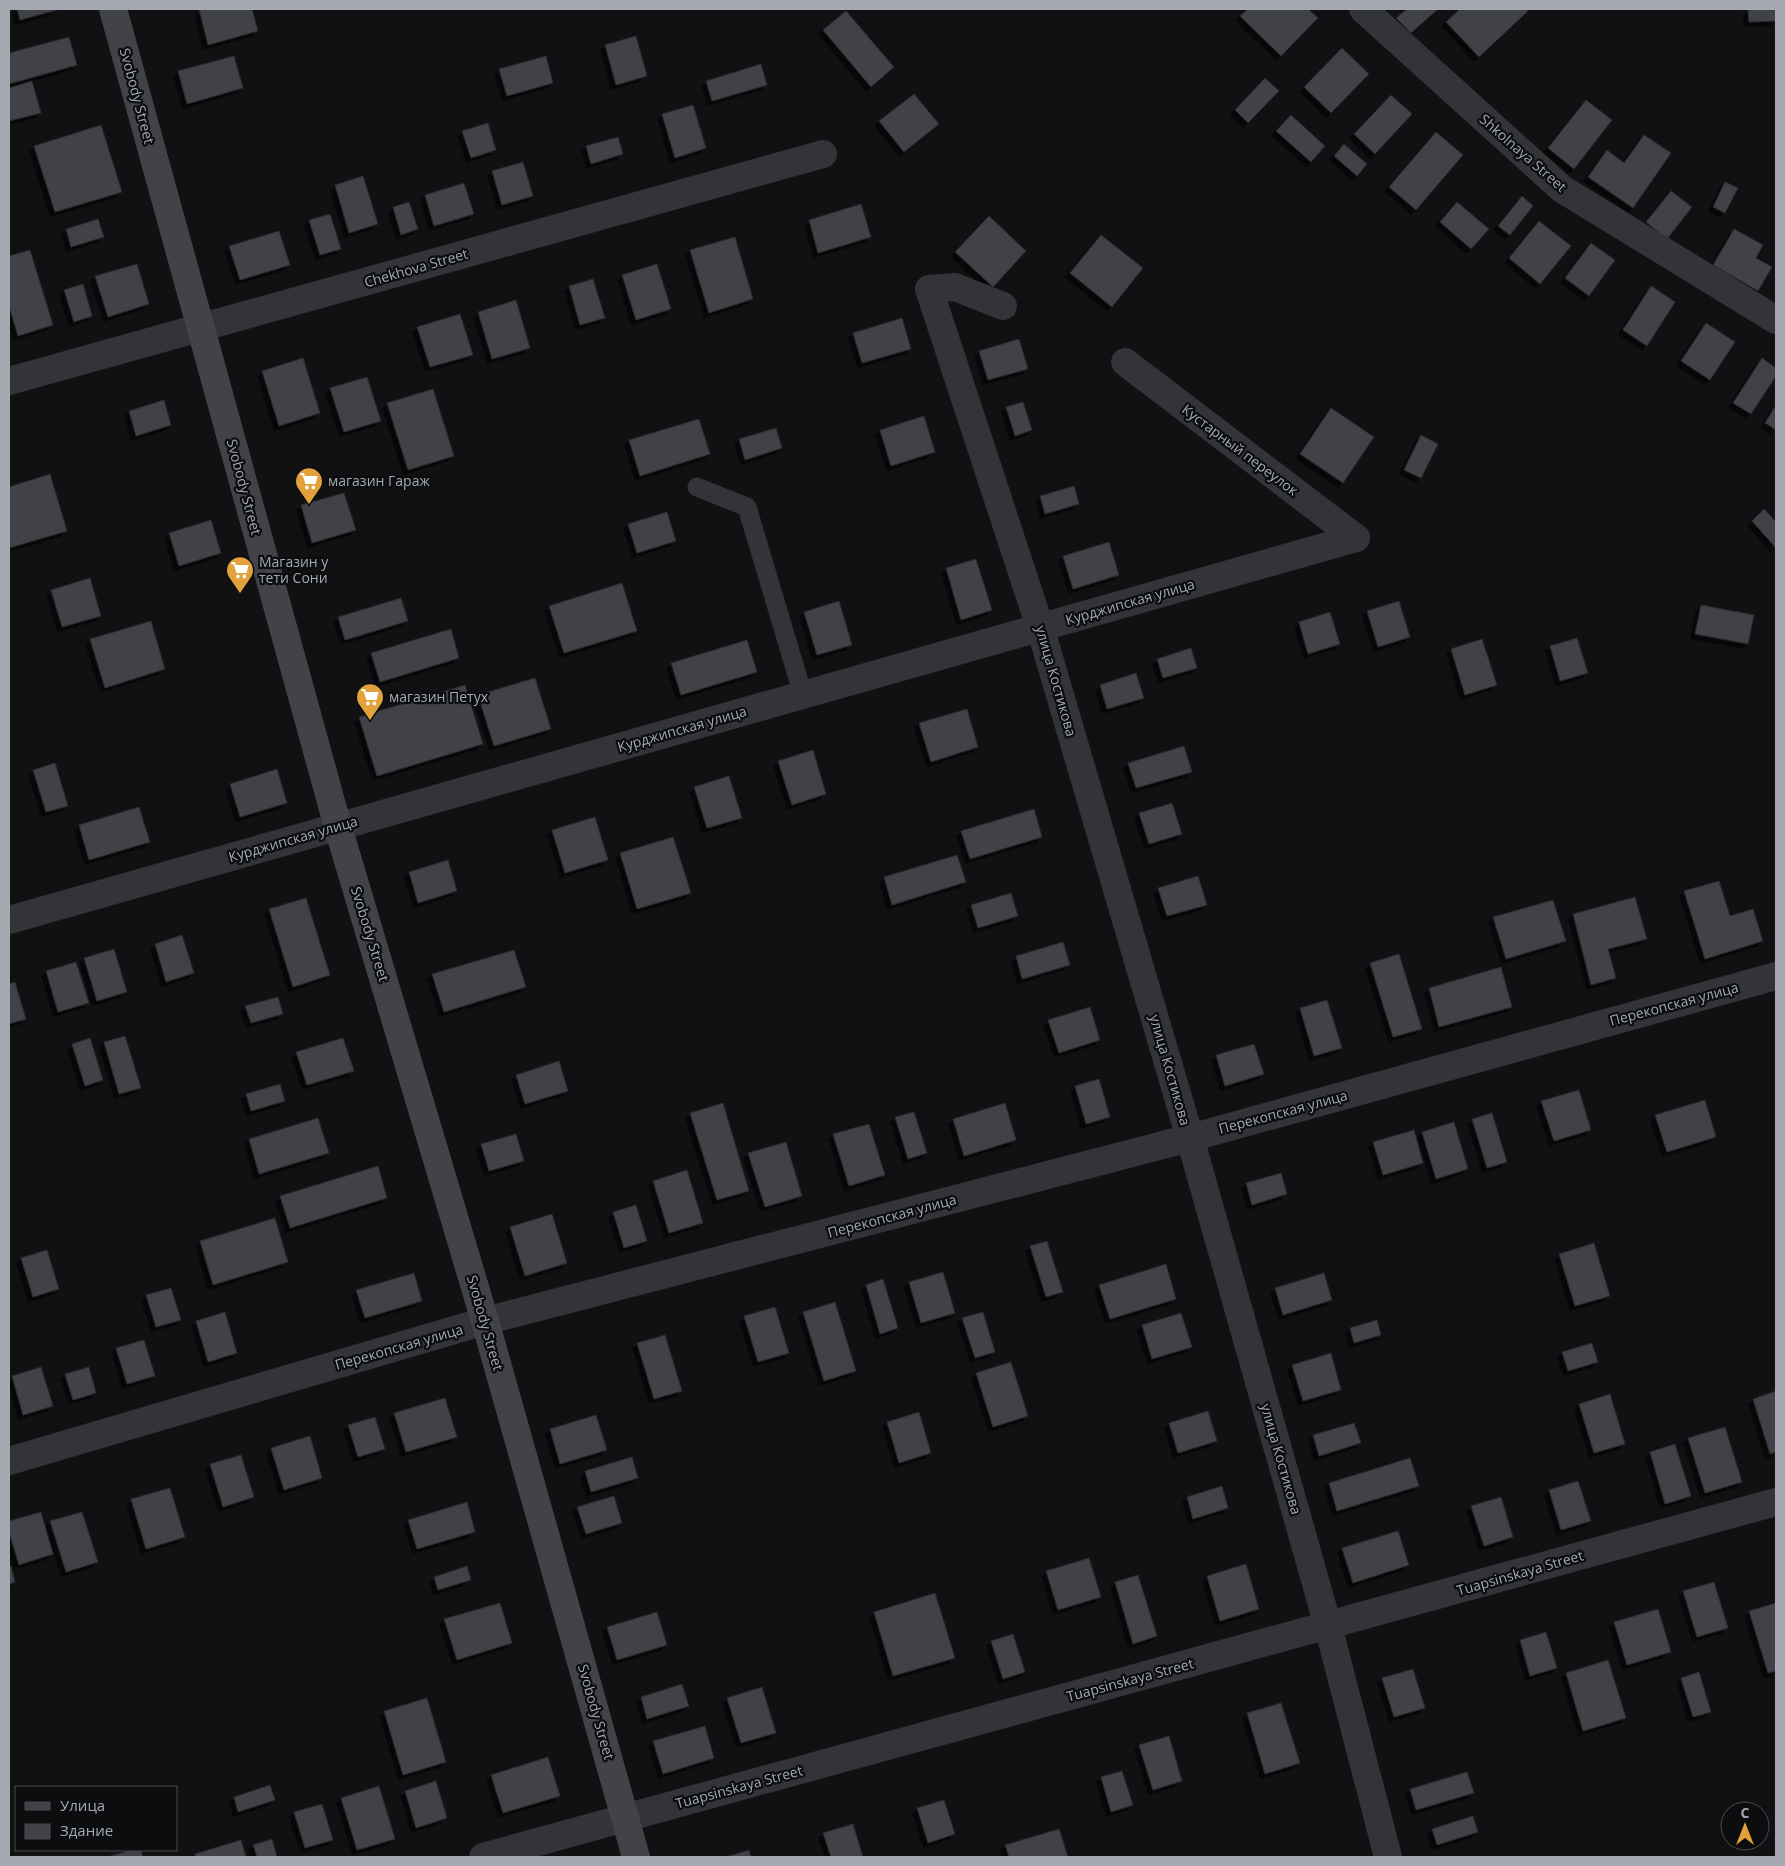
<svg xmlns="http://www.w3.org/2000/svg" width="1785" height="1866" viewBox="0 0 1785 1866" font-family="'Open Sans',sans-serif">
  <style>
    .building { fill: #404246; stroke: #2c2c2f; filter: url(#shadow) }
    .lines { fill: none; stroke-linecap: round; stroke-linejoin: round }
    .lane { stroke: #333437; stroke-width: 19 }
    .street { stroke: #333437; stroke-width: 28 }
    .secondary { stroke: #414347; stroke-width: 28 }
    .labels { text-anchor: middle; stroke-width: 4.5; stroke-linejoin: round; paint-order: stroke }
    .street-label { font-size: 14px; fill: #a4a9b2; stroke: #0c0d0e }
    .poi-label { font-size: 14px; fill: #a4a9b2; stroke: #0c0d0e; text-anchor: start }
  </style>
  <defs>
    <filter id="shadow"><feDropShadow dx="-4.5" dy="4.5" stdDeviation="0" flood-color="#0009"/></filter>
  </defs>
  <rect width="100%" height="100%" fill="#111113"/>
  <g class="building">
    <polygon points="17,9 57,9 57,10 20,20"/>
    <polygon points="199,9 252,9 258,31 208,45"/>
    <polygon points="1248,9 1308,9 1318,18 1281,56 1240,16"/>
    <polygon points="1407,9 1438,9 1411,33 1396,18"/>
    <polygon points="1460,9 1526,9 1528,11 1479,57 1446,22"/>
    <polygon points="1748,9 1776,9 1776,21 1749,22"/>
    <polygon points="846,11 894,67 871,87 823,30"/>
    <polygon points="636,36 647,76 616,85 605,45"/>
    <polygon points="69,37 77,65 9,84 9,53"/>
    <polygon points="1342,48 1369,74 1331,113 1304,87"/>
    <polygon points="234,56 243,88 187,104 178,71"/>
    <polygon points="546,56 553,83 507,96 499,69"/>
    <polygon points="761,64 767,85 712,101 706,81"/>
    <polygon points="1265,78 1279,91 1248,123 1235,110"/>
    <polygon points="32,81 41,113 9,121 9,88"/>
    <polygon points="914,94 939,124 904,152 879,121"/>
    <polygon points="1391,95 1412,114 1375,154 1354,134"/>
    <polygon points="1586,100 1612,120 1574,169 1548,148"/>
    <polygon points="693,105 706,148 675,158 662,114"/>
    <polygon points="1291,115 1325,146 1311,162 1276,131"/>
    <polygon points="488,123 496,150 471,158 462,131"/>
    <polygon points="101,125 122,192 55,212 34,146"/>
    <polygon points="1436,132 1463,155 1416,210 1389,187"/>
    <polygon points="1644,135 1671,153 1633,208 1588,177 1607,150 1624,163"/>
    <polygon points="618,137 623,154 591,164 586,146"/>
    <polygon points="1344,144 1367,164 1357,176 1334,156"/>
    <polygon points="523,162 533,196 502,205 492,171"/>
    <polygon points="363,176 378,224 349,233 335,185"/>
    <polygon points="1725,182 1738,188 1725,213 1713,207"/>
    <polygon points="464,183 474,214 434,226 425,195"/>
    <polygon points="1671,191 1692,207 1667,239 1646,222"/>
    <polygon points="1522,196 1533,206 1510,235 1498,226"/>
    <polygon points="409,202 418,229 401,235 393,207"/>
    <polygon points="1457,202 1489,229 1471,249 1440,222"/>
    <polygon points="861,204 871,237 818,253 809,220"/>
    <polygon points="330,214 341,249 320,255 309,220"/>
    <polygon points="989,216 1026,251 993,287 955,252"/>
    <polygon points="98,219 104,237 71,247 66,229"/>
    <polygon points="1539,221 1571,246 1540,284 1509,258"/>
    <polygon points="1734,229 1763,245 1756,258 1772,267 1758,291 1713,265"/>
    <polygon points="279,231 290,265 240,280 229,246"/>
    <polygon points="1101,235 1143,268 1112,307 1070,273"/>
    <polygon points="735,237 753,299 709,313 690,250"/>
    <polygon points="1591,243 1615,260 1589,296 1565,278"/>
    <polygon points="30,250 53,325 18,336 9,306 9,256"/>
    <polygon points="137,264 149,304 108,317 95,276"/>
    <polygon points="657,264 671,309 636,320 622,275"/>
    <polygon points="593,279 605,318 580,325 569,286"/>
    <polygon points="83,284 92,316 74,322 64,290"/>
    <polygon points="1651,286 1675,302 1647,346 1623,330"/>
    <polygon points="516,300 530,348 492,359 478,312"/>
    <polygon points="460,314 473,355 430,367 417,327"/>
    <polygon points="902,318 911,349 862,363 853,333"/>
    <polygon points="1706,323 1735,342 1710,380 1681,361"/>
    <polygon points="1019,339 1028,369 988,380 979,351"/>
    <polygon points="303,358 320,413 279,426 262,371"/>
    <polygon points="1762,358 1776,368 1776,376 1751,414 1733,403"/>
    <polygon points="367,377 381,421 344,432 330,388"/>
    <polygon points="433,389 454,456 408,470 387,403"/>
    <polygon points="164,400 171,425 136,436 129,411"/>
    <polygon points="1023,402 1032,430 1015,436 1006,407"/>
    <polygon points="1776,405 1776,430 1765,423"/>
    <polygon points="1331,408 1374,437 1343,483 1300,454"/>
    <polygon points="924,416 935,452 891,466 880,430"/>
    <polygon points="699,419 710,454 640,476 629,440"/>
    <polygon points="776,428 782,448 745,460 739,439"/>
    <polygon points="1421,435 1438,444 1421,478 1404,470"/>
    <polygon points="50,474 67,531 9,548 9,487"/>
    <polygon points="1074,486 1079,504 1045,514 1040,496"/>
    <polygon points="344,493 356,530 312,543 301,505"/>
    <polygon points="1764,509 1776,522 1776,548 1752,521"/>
    <polygon points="667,512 676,541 637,553 628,524"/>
    <polygon points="211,520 221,553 179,566 169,533"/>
    <polygon points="1109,542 1119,575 1073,589 1063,556"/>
    <polygon points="976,559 992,610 961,620 946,568"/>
    <polygon points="90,578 101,616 62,627 51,590"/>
    <polygon points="622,583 637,631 564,653 549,606"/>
    <polygon points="401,598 408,621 345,640 338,617"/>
    <polygon points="839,601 852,645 817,655 804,612"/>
    <polygon points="1399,601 1410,637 1378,647 1367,611"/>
    <polygon points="1701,605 1754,615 1748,644 1695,634"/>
    <polygon points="1330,612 1340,644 1308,654 1299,622"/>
    <polygon points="151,621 165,669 105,688 90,639"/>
    <polygon points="451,629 459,658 380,682 371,653"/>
    <polygon points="1577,638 1588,673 1560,681 1550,646"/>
    <polygon points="1482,639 1497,685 1465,695 1451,649"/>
    <polygon points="747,640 757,672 681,695 671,663"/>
    <polygon points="1191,648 1197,668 1163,678 1157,659"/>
    <polygon points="1136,673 1144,698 1107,709 1100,685"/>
    <polygon points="535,678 551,729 494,746 478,695"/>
    <polygon points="465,685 483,744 377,776 359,717"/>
    <polygon points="967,709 978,747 931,762 919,723"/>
    <polygon points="1184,746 1192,772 1136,788 1128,763"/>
    <polygon points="813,750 826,794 792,805 778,761"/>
    <polygon points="55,763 68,806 46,812 33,770"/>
    <polygon points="277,769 287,803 240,817 230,784"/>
    <polygon points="729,776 742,818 707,828 694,787"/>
    <polygon points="1172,803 1182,834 1149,844 1139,813"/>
    <polygon points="139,807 150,842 89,860 79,825"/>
    <polygon points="1034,809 1042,837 970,859 961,831"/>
    <polygon points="595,817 608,860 565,873 552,830"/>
    <polygon points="673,837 691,893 637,909 620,853"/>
    <polygon points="957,855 966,882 892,905 884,877"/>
    <polygon points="448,860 457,891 418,903 409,872"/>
    <polygon points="1198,876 1207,905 1167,916 1158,888"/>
    <polygon points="1719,881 1730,916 1753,909 1763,941 1705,959 1684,891"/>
    <polygon points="1011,893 1018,916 978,928 971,905"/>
    <polygon points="1635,897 1647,939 1608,949 1616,978 1591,985 1573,914"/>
    <polygon points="306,898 330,975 293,987 269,909"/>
    <polygon points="1553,900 1566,941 1506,959 1493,917"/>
    <polygon points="182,935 194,973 166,982 155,944"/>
    <polygon points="1063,942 1070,965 1022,979 1016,956"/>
    <polygon points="114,949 127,992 97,1001 84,958"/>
    <polygon points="514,950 526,987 444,1012 432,974"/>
    <polygon points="1399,954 1422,1029 1393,1037 1370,963"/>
    <polygon points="76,962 89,1003 58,1012 46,971"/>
    <polygon points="1501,967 1512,1007 1439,1027 1429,988"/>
    <polygon points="15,982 26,1019 9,1024 9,984"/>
    <polygon points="278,997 283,1014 251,1023 245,1006"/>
    <polygon points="1327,1000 1342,1048 1314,1056 1300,1008"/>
    <polygon points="1090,1007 1100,1040 1059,1053 1048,1020"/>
    <polygon points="125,1036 141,1088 119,1094 104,1042"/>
    <polygon points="90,1038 103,1080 85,1086 72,1044"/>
    <polygon points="343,1038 354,1071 307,1085 296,1052"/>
    <polygon points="1254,1044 1264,1074 1225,1086 1216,1055"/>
    <polygon points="559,1061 568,1091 525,1104 516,1075"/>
    <polygon points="1099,1079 1110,1117 1086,1124 1075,1086"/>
    <polygon points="280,1084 285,1101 251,1111 246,1094"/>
    <polygon points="1579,1090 1591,1130 1554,1141 1541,1101"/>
    <polygon points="1705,1100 1716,1137 1667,1152 1655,1115"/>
    <polygon points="723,1103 749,1191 717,1200 690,1113"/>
    <polygon points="1005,1103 1016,1140 964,1156 953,1119"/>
    <polygon points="914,1112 927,1153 908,1159 895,1117"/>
    <polygon points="1492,1113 1507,1162 1487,1168 1472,1119"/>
    <polygon points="318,1118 329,1153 259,1174 249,1139"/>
    <polygon points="1454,1122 1468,1169 1436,1179 1422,1132"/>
    <polygon points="869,1124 885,1175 849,1186 833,1134"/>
    <polygon points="1414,1130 1423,1163 1383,1175 1373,1142"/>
    <polygon points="516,1134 524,1161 489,1171 481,1144"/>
    <polygon points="786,1142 802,1196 765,1207 748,1153"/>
    <polygon points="378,1166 387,1198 290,1228 280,1196"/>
    <polygon points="687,1170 703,1223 669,1233 653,1181"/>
    <polygon points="1281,1173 1287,1194 1252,1205 1246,1183"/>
    <polygon points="636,1205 647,1241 624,1248 613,1212"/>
    <polygon points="552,1214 567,1263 525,1276 510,1227"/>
    <polygon points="275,1218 288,1262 213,1285 200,1241"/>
    <polygon points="1047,1241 1063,1292 1046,1297 1030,1246"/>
    <polygon points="1594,1243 1610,1296 1575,1306 1559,1254"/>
    <polygon points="47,1250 59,1289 33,1297 21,1258"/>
    <polygon points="1166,1264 1176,1299 1110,1319 1099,1285"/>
    <polygon points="943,1272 955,1313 921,1323 909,1282"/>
    <polygon points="414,1273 422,1301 365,1318 356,1290"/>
    <polygon points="1324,1273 1332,1300 1283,1315 1275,1288"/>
    <polygon points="883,1279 898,1328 880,1334 866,1285"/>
    <polygon points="171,1288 181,1320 156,1327 146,1295"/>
    <polygon points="835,1302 856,1371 824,1381 803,1312"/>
    <polygon points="775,1307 789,1353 758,1362 744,1316"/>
    <polygon points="225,1312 237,1353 208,1362 196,1321"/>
    <polygon points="983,1312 995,1352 975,1358 962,1318"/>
    <polygon points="1181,1313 1192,1347 1152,1359 1142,1325"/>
    <polygon points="1377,1320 1381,1335 1354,1343 1350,1328"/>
    <polygon points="665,1335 682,1391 654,1399 637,1343"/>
    <polygon points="144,1340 155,1376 127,1384 116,1348"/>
    <polygon points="1592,1343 1598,1362 1568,1371 1562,1352"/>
    <polygon points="1331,1353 1341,1390 1303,1401 1292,1365"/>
    <polygon points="1011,1362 1028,1416 993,1427 976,1373"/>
    <polygon points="41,1367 53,1406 23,1415 12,1376"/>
    <polygon points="89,1367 96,1393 73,1400 65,1374"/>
    <polygon points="1776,1391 1776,1452 1770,1454 1753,1399"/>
    <polygon points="1610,1394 1625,1444 1594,1453 1579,1404"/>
    <polygon points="445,1398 457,1437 406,1452 394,1413"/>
    <polygon points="1208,1411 1217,1441 1178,1453 1169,1423"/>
    <polygon points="919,1412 931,1453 899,1463 887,1422"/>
    <polygon points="596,1415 607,1450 560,1464 550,1429"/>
    <polygon points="375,1417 385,1449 358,1457 348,1425"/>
    <polygon points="1354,1423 1361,1443 1319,1456 1313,1435"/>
    <polygon points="1725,1427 1742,1482 1705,1493 1688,1438"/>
    <polygon points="310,1436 322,1478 284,1490 271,1448"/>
    <polygon points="1675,1444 1691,1496 1665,1504 1650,1452"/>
    <polygon points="241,1455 254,1497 223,1507 210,1464"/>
    <polygon points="632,1457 638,1478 591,1492 585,1471"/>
    <polygon points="1410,1458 1419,1486 1337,1511 1329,1483"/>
    <polygon points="1578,1481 1591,1521 1561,1530 1549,1490"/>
    <polygon points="1222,1486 1228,1508 1193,1519 1187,1497"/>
    <polygon points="170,1488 185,1537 146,1549 131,1499"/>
    <polygon points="614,1496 622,1523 586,1534 577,1507"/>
    <polygon points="1501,1497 1513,1537 1484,1546 1471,1506"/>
    <polygon points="467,1502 475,1532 417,1549 408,1520"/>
    <polygon points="41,1512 53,1554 19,1565 9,1532 9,1521"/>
    <polygon points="82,1512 98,1562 66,1572 50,1521"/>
    <polygon points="1398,1531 1409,1565 1353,1583 1342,1548"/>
    <polygon points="1089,1558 1101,1597 1058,1610 1046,1571"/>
    <polygon points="1246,1564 1259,1609 1220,1621 1207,1576"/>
    <polygon points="11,1566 15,1582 9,1584 9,1567"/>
    <polygon points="467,1566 471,1580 438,1590 434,1577"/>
    <polygon points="1138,1575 1157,1636 1133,1644 1115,1582"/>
    <polygon points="1714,1582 1728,1628 1697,1637 1683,1591"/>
    <polygon points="935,1593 955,1658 893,1676 874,1612"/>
    <polygon points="500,1603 512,1643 457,1660 444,1619"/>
    <polygon points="1776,1603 1776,1671 1768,1673 1749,1611"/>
    <polygon points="1658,1609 1671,1652 1627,1665 1614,1622"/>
    <polygon points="657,1612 667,1645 617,1660 607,1627"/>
    <polygon points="1546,1632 1557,1668 1530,1676 1520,1640"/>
    <polygon points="1013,1634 1025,1672 1003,1679 991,1641"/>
    <polygon points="1608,1660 1626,1718 1583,1731 1566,1673"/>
    <polygon points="1413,1669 1425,1708 1394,1717 1382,1678"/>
    <polygon points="1699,1672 1711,1712 1693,1717 1681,1678"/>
    <polygon points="682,1684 689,1706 647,1719 641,1697"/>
    <polygon points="762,1687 776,1733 741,1743 727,1698"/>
    <polygon points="427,1698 446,1762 403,1775 384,1711"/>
    <polygon points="1281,1703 1300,1763 1265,1774 1247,1713"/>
    <polygon points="705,1726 714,1758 663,1774 653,1741"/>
    <polygon points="1169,1736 1182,1781 1153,1790 1139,1745"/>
    <polygon points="548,1757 560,1796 503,1813 491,1775"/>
    <polygon points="1122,1771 1133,1805 1111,1812 1101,1777"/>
    <polygon points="1467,1772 1474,1793 1416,1810 1410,1789"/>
    <polygon points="436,1781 447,1818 416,1828 405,1791"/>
    <polygon points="270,1785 275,1800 238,1812 234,1797"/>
    <polygon points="379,1786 395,1839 357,1850 341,1798"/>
    <polygon points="944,1800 955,1834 928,1843 917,1808"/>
    <polygon points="322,1804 333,1840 305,1848 294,1812"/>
    <polygon points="1473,1816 1478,1832 1437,1845 1432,1829"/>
    <polygon points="853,1824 863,1857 831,1857 823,1833"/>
    <polygon points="1059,1829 1068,1857 1009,1857 1005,1845"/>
    <polygon points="272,1839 277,1857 257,1857 253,1845"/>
    <polygon points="241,1840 246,1857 196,1857 195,1854"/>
    <polygon points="132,1850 141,1850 143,1857 107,1857"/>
    <polygon points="749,1850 751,1857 726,1857"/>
  </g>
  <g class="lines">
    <polyline class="lane" points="697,487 747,507 803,695"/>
    <g class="street">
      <polyline points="1363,9 1562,189 1776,320"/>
      <polyline points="1003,306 955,287 929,289 1040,627 1190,1138 1328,1626 1388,1857"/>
      <polyline points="1125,362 1356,538"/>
      <polyline points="9,381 823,154"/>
      <polyline points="9,920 1356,538"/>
      <polyline points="9,1461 485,1321 1190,1138 1776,976"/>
      <polyline points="483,1857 1776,1502"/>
    </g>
    <polyline class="secondary" points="113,9 338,827 485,1321 636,1857"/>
  </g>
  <defs>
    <g id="supermarket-pin" transform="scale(1.4375)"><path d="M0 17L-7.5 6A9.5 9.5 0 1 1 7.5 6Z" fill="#e2a13a" stroke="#0c0d0e"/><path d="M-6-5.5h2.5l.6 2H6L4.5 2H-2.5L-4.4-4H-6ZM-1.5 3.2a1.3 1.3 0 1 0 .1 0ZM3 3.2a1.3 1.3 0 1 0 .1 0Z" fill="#fff"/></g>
  </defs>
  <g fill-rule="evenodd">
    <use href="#supermarket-pin" x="309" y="481"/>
    <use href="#supermarket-pin" x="240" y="570"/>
    <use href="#supermarket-pin" x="370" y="697"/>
  </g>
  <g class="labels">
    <g class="street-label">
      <text transform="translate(137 96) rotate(75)" y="5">Svobody Street</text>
      <text transform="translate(1523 153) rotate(41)" y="5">Shkolnaya Street</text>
      <text transform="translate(416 268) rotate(-16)" y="5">Chekhova Street</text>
      <text transform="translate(1240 450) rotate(37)" y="5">Кустарный переулок</text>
      <text transform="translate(244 487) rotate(75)" y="5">Svobody Street</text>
      <text transform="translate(1130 602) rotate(-16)" y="5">Курджипская улица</text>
      <text transform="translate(1056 681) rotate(74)" y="5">улица Костикова</text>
      <text transform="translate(682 729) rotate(-16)" y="5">Курджипская улица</text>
      <text transform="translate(293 839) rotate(-16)" y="5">Курджипская улица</text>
      <text transform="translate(370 934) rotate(73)" y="5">Svobody Street</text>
      <text transform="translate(1674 1004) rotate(-15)" y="5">Перекопская улица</text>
      <text transform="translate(1170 1070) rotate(74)" y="5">улица Костикова</text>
      <text transform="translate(1283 1112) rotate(-15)" y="5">Перекопская улица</text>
      <text transform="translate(892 1216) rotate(-15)" y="5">Перекопская улица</text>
      <text transform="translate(485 1323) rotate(74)" y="5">Svobody Street</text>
      <text transform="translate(399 1347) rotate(-16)" y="5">Перекопская улица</text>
      <text transform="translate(1281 1459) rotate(74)" y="5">улица Костикова</text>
      <text transform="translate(1520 1573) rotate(-16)" y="5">Tuapsinskaya Street</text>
      <text transform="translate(1130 1680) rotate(-15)" y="5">Tuapsinskaya Street</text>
      <text transform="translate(596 1712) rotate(74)" y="5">Svobody Street</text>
      <text transform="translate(739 1787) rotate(-15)" y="5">Tuapsinskaya Street</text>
    </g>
    <g class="poi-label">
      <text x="328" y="486">магазин Гараж</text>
      <text x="259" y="567">Магазин у<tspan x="259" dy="16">тети Сони</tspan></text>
      <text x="389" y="702">магазин Петух</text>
    </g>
  </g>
  <rect width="1785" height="1866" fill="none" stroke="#a4a9b2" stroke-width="20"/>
  <rect x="15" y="1786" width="162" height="65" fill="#0c0d0e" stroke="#494b50"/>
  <rect x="25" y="1802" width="25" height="8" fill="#414347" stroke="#494b50"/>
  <text x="60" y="1811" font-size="15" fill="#a4a9b2">Улица</text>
  <rect x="25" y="1824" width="25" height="15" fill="#404246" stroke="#494b50"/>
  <text x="60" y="1836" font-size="15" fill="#a4a9b2">Здание</text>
  <g transform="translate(1745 1826)"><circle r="24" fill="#0c0d0e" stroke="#494b50"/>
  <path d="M0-4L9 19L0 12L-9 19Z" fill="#e2a13a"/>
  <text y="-8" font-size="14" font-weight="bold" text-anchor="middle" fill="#a4a9b2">С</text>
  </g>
</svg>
